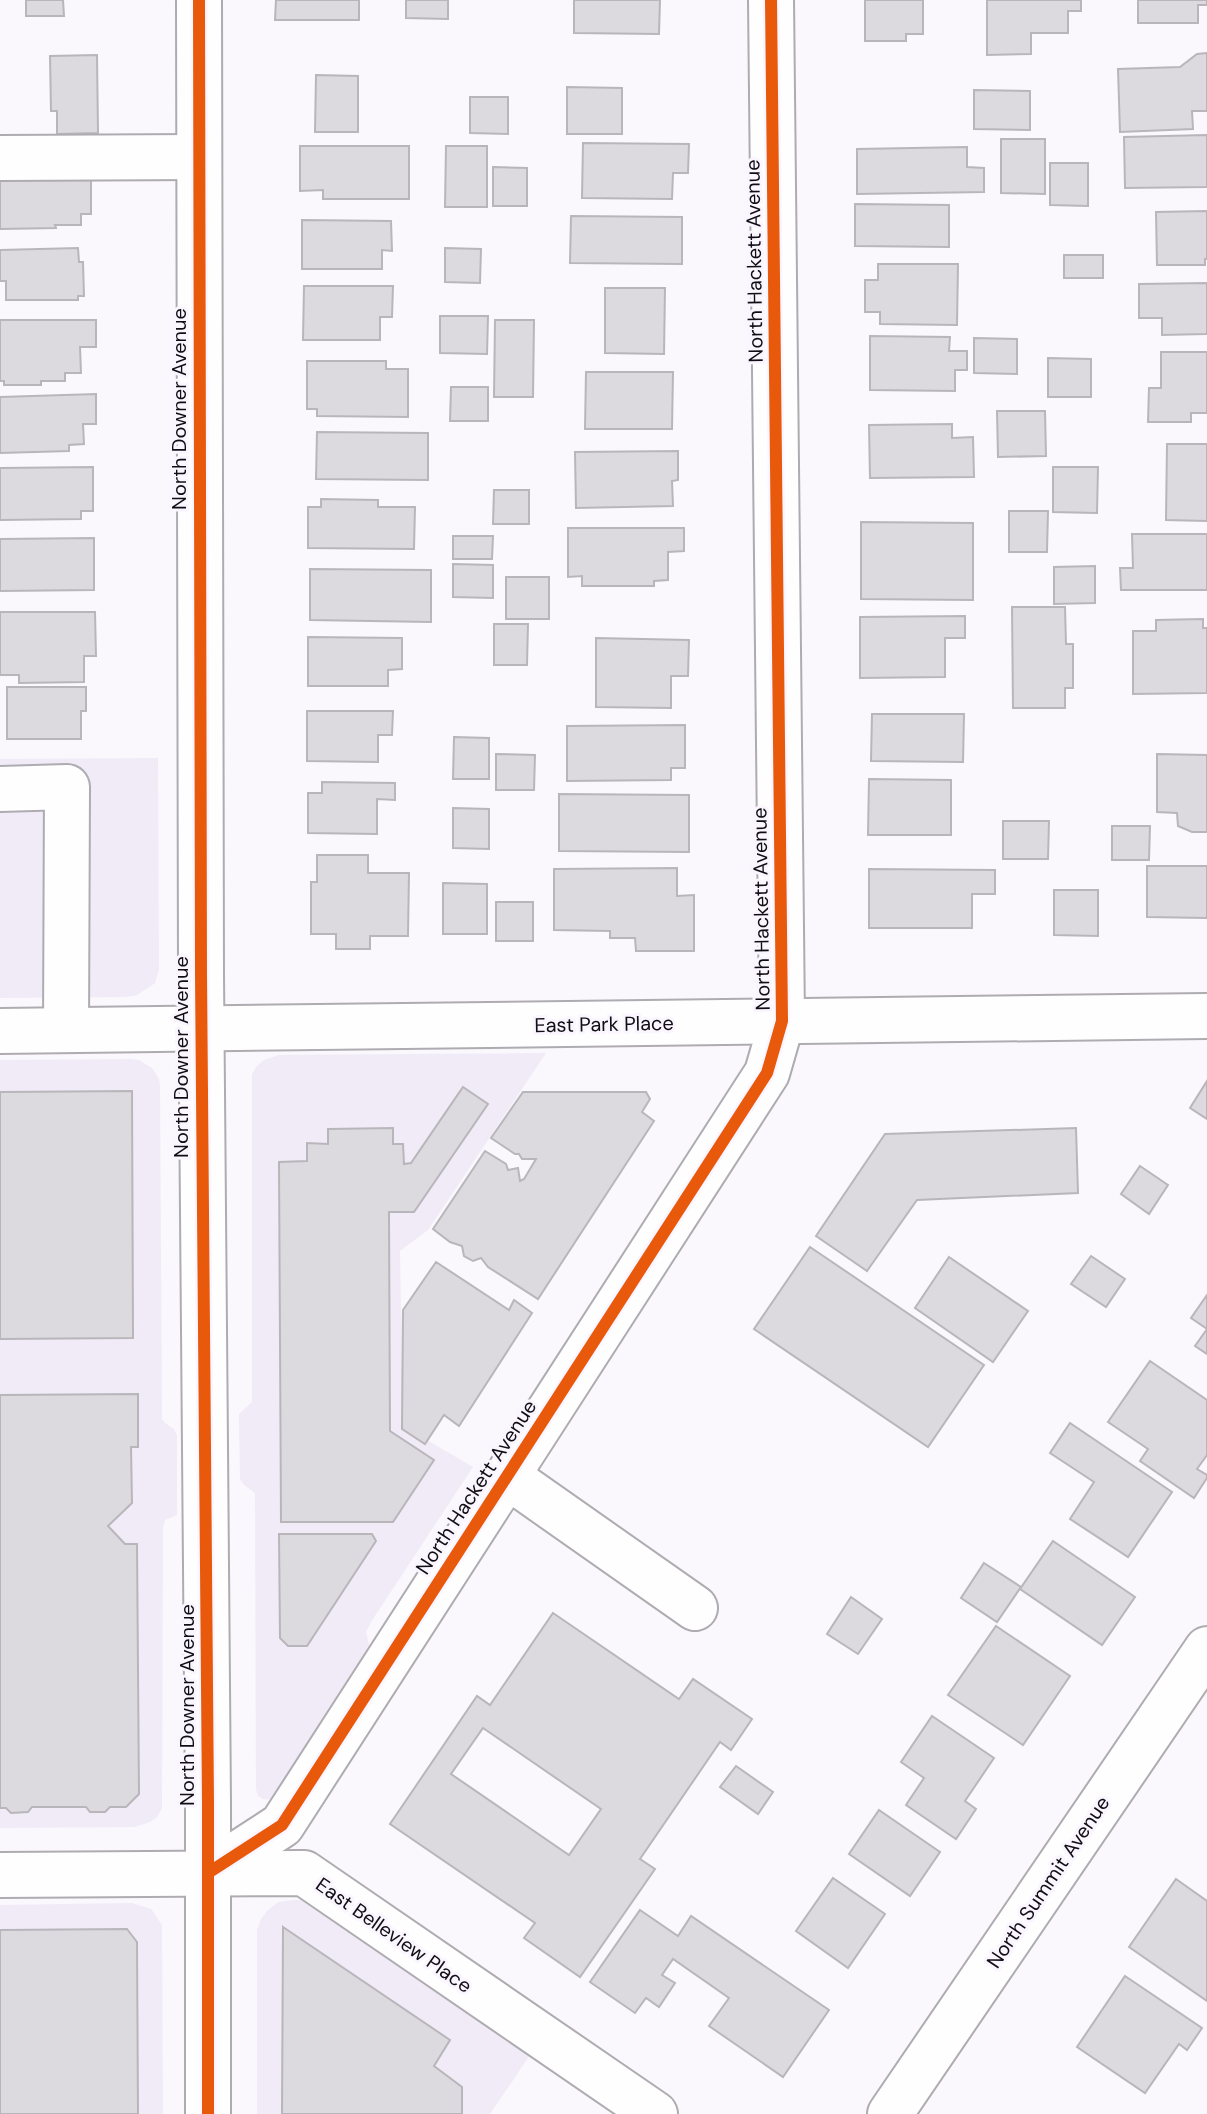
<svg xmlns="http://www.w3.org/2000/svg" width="1207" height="2114" viewBox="0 0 1207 2114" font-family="'DM Sans',sans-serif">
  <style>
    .built { fill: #f1ebf8 }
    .building { fill: #dddadf; stroke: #b9b6bb; stroke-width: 2; fill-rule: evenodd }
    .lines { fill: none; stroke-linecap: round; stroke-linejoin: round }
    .minor-casing { stroke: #afacb1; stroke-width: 48 }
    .minor { stroke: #fefeff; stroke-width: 44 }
    .cycleway-casing { stroke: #faf5ff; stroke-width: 17 }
    .cycleway { stroke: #e8590c; stroke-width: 12 }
    .labels { text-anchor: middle; stroke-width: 6; stroke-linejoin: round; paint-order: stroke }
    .street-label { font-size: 20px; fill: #100e13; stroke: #faf5ff }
  </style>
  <rect width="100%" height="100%" fill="#faf7fd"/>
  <g class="built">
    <polygon points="158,758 159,969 155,983 137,995 126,997 0,998 0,759"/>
    <polygon points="546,1053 428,1230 400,1251 403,1426 473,1467 371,1622 366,1632 371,1652 275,1800 263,1799 258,1796 256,1789 255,1493 244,1485 240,1479 239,1422 239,1414 252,1402 252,1074 257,1066 264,1060 279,1055"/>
    <polygon points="131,1059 139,1060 152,1068 159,1079 160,1086 162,1419 165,1423 174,1429 177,1435 177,1515 165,1520 163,1528 162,1808 157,1817 150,1822 135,1827 0,1828 0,1060"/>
    <polygon points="294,1900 301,1900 530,2055 490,2114 257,2114 257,1930 261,1919 267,1911 278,1902"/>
    <polygon points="132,1903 151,1909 162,1925 163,2114 0,2114 0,1905"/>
  </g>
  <g class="building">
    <polygon points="26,0 63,0 64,16 26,16"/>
    <polygon points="276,0 359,0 359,20 275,20"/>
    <polygon points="406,0 448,0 448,19 406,18"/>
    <polygon points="574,0 660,0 659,34 574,33"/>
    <polygon points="865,0 923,0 923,34 906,34 906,41 865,41"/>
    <polygon points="987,0 1081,0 1081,11 1068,11 1068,33 1031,33 1031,54 987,55"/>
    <polygon points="1138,0 1207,0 1207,5 1198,5 1198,23 1138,23"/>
    <polygon points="1207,53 1207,111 1192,111 1193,129 1120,132 1118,69 1180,67 1197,54"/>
    <polygon points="97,55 98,133 57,134 57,111 51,111 50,56"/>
    <polygon points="316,75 358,76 358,132 315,132"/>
    <polygon points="567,87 622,88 622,134 567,134"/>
    <polygon points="974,90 1030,91 1030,130 974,129"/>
    <polygon points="470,97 508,97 508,134 470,133"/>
    <polygon points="1207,135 1207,187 1125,188 1124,137"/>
    <polygon points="1001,139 1045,139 1045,194 1001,193"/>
    <polygon points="583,143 689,144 688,173 673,173 672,199 582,198"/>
    <polygon points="300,146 409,146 409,199 323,199 323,190 300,191"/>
    <polygon points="446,146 487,146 487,207 445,207"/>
    <polygon points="967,147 967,167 984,168 984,192 857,194 857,149"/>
    <polygon points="1050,163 1088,163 1088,206 1050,205"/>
    <polygon points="493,167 527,168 527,206 493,206"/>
    <polygon points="91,170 91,214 81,214 81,225 55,225 56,228 0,229 0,171"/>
    <polygon points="855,204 949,205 949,247 855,246"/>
    <polygon points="1207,211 1207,259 1205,259 1205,265 1157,265 1156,212"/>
    <polygon points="571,216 682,217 682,264 570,263"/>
    <polygon points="302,220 391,221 392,251 382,250 382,269 302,269"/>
    <polygon points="78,248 79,262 83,262 84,296 78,296 78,300 6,300 6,281 0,281 0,250"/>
    <polygon points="445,248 481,249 480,283 445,282"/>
    <rect x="1064" y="255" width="39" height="23"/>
    <polygon points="878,264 958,264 957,325 880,324 880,312 865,312 865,280 878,280"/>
    <polygon points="1207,283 1207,334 1162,335 1162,318 1139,318 1139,284"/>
    <polygon points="304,286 393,286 392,317 380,317 380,340 303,340"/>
    <polygon points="605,288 665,288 664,354 605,353"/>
    <polygon points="440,316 488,316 487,354 440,353"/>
    <polygon points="0,320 96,320 96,347 80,347 81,373 65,373 65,381 41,381 41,385 4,385 4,381 0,381"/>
    <polygon points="495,320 534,320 533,397 494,397"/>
    <polygon points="870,336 950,337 949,351 967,351 967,370 955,370 955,391 870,390"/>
    <polygon points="974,338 1017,339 1017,374 974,373"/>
    <polygon points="1161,352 1207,352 1207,413 1191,413 1191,422 1148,422 1149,388 1161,388"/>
    <polygon points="1048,358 1091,359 1091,397 1048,397"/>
    <polygon points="307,361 386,361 386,369 408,369 408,417 317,416 317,409 307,409"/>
    <polygon points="586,372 673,372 672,429 585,429"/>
    <polygon points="451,387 488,387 488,421 450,421"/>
    <polygon points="96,394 96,424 83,424 84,444 69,445 69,451 0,453 0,397"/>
    <polygon points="997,411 1045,411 1046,456 998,457"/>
    <polygon points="952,424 952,438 973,437 974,477 870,478 869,425"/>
    <polygon points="317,432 428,433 428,480 316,479"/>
    <polygon points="1167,444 1207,444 1207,521 1166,520"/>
    <polygon points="678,451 678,480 672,481 673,506 576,508 575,452"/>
    <polygon points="93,467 93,511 81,511 81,519 0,520 0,468"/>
    <polygon points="1053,467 1098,467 1097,513 1053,512"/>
    <polygon points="494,490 529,490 529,524 493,524"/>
    <polygon points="321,499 378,500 378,507 415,507 414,549 308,548 308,507 321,507"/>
    <polygon points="1009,511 1048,511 1047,552 1009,552"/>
    <polygon points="861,522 973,523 973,600 861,599"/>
    <polygon points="568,528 684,528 684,551 668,552 668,580 654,581 654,586 582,586 582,576 568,577"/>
    <polygon points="1132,534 1207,534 1207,590 1121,590 1120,568 1133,568"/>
    <polygon points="453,536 493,536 492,559 453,559"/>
    <polygon points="94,538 94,590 0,591 0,539"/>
    <polygon points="453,564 493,565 493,598 453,597"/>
    <polygon points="1095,566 1095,603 1054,604 1054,567"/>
    <polygon points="310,569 431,570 431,622 310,620"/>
    <rect x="506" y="577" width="43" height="42"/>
    <polygon points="1012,607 1065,607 1066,644 1073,644 1073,688 1065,688 1065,708 1013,708"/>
    <polygon points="0,612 95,612 96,656 84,656 84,682 19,683 19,675 0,675"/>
    <polygon points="965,616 965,638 945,638 945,677 860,678 860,617"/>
    <polygon points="1203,619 1203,628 1207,628 1207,693 1133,694 1133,631 1156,631 1156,620"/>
    <polygon points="494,624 528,624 527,665 494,665"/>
    <polygon points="308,637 402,638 402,669 388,670 388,686 308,686"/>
    <polygon points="596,638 689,640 688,676 671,676 671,708 596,707"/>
    <polygon points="7,687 86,687 86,711 81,711 81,739 7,739"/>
    <polygon points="307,711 393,711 392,735 378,735 378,762 307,761"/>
    <polygon points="872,714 964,714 963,762 871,761"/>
    <polygon points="685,725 685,768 671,768 671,780 567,781 567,726"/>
    <polygon points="454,737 489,738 489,779 453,779"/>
    <polygon points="496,754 535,755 534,790 496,790"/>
    <polygon points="1157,754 1207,755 1207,832 1192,832 1178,826 1177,813 1157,812"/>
    <polygon points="869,779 951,780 951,835 868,835"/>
    <polygon points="322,782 395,783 395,800 377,799 377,834 308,833 308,793 322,793"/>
    <polygon points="559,794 689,795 689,852 559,851"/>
    <polygon points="453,808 489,809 489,849 453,848"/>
    <polygon points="1003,821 1049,821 1048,859 1003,859"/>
    <polygon points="1112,826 1150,826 1149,860 1112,860"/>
    <polygon points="317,855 368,855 368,873 409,873 408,936 370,936 370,949 336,949 336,934 311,934 311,882 317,882"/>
    <polygon points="1147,866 1207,866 1207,918 1147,917"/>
    <polygon points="677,868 677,896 694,895 694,951 636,951 635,938 610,938 610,931 554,930 554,869"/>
    <polygon points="869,869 995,870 995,894 972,894 972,928 869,928"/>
    <polygon points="443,883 487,884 487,934 443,934"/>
    <polygon points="1054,890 1098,890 1098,936 1054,935"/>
    <rect x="496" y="902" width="37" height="39"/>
    <polygon points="1207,1081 1207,1119 1190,1108"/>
    <polygon points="463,1087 488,1104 414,1212 389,1212 390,1431 434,1460 393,1522 281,1522 279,1162 307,1161 307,1143 328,1144 328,1129 393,1128 393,1144 403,1144 404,1164 411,1163"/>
    <polygon points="132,1091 133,1338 0,1339 0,1092"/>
    <polygon points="523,1092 646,1092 650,1099 642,1112 654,1121 538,1299 488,1267 481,1258 473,1261 464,1256 462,1246 450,1242 433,1229 485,1151 506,1164 508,1170 518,1168 520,1181 524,1179 536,1159 522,1159 519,1154 515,1154 491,1138"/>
    <polygon points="1076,1128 1078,1193 917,1200 867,1271 816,1236 885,1134"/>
    <polygon points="1140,1166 1168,1185 1149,1214 1121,1194"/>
    <polygon points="810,1247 984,1365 928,1447 754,1329"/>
    <polygon points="1091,1256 1125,1279 1106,1307 1071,1284"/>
    <polygon points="949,1257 1028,1311 993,1362 915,1308"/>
    <polygon points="436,1262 509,1310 514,1300 532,1313 459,1426 444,1415 425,1444 402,1429 403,1310"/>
    <polygon points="1207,1295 1207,1354 1195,1346 1207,1329 1191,1318"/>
    <polygon points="1150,1361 1207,1400 1207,1455 1197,1469 1207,1475 1207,1478 1194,1498 1140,1461 1148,1449 1108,1422"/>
    <polygon points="138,1394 138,1447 131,1447 132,1503 108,1526 125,1544 137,1544 139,1794 126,1807 110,1807 105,1812 90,1812 86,1807 32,1807 28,1812 11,1813 6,1808 0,1808 0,1395"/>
    <polygon points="1070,1423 1172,1492 1128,1557 1070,1519 1094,1482 1050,1453"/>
    <polygon points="279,1534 372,1534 376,1541 307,1646 288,1646 280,1638"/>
    <polygon points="1053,1541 1135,1597 1102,1645 1020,1589"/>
    <polygon points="984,1563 1021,1587 997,1622 961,1598"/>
    <polygon points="851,1597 882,1619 858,1654 827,1634"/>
    <path d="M553 1613 679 1699 693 1679 752 1719 731 1750 720 1742 640 1859 655 1869 580 1977 524 1938 535 1923 390 1824 477 1696 490 1705ZM483 1728 601 1809 569 1855 451 1774Z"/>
    <polygon points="996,1626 1070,1676 1023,1745 948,1695"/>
    <polygon points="932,1716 994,1758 965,1801 976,1809 956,1839 906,1805 924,1778 901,1762"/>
    <polygon points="736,1766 773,1792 758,1814 720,1787"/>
    <polygon points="879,1810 940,1852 910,1896 849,1854"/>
    <polygon points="833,1878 885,1914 848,1968 796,1931"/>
    <polygon points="1176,1879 1207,1901 1207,2001 1129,1947"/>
    <polygon points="640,1910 678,1936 691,1916 829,2010 783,2077 709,2026 729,1998 673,1959 662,1975 675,1983 659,2007 646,1998 635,2013 590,1982"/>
    <polygon points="283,1927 450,2040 434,2066 462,2087 462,2114 282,2114"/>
    <polygon points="127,1929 137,1942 138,2114 0,2114 0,1930"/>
    <polygon points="1125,1976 1202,2028 1187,2050 1179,2044 1145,2093 1077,2047"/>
  </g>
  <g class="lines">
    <g class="minor-casing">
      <g id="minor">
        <polyline points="199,0 201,974 208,1804 208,2114"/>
        <polyline points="0,158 199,157"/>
        <polyline points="0,789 67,787 66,1030"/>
        <polyline points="0,1031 1207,1016"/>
        <polyline points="507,1476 695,1608"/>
        <polyline points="208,1873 282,1825 767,1073 782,1021 771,0"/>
        <polyline points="0,1875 304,1873 655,2114"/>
        <polyline points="890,2114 1207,1649"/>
      </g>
    </g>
    <use href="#minor" class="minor"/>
    <g class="cycleway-casing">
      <g id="cycleway">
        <polyline points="199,0 201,974 208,1804 208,2114"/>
        <polyline points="208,1873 282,1825 767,1073 782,1021 771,0"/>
      </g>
    </g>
    <use href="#cycleway" class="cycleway"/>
  </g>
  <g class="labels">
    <g class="street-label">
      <text transform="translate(754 261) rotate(-91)" y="7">North Hackett Avenue</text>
      <text transform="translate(179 409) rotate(-90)" y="7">North Downer Avenue</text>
      <text transform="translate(761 909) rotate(-91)" y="7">North Hackett Avenue</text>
      <text transform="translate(604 1024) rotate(-1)" y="7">East Park Place</text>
      <text transform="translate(181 1057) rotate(-90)" y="7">North Downer Avenue</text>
      <text transform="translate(476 1487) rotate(-57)" y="7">North Hackett Avenue</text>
      <text transform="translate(187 1705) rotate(-90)" y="7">North Downer Avenue</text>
      <text transform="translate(1048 1882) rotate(-56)" y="7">North Summit Avenue</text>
      <text transform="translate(394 1935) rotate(35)" y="7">East Belleview Place</text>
    </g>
  </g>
</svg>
